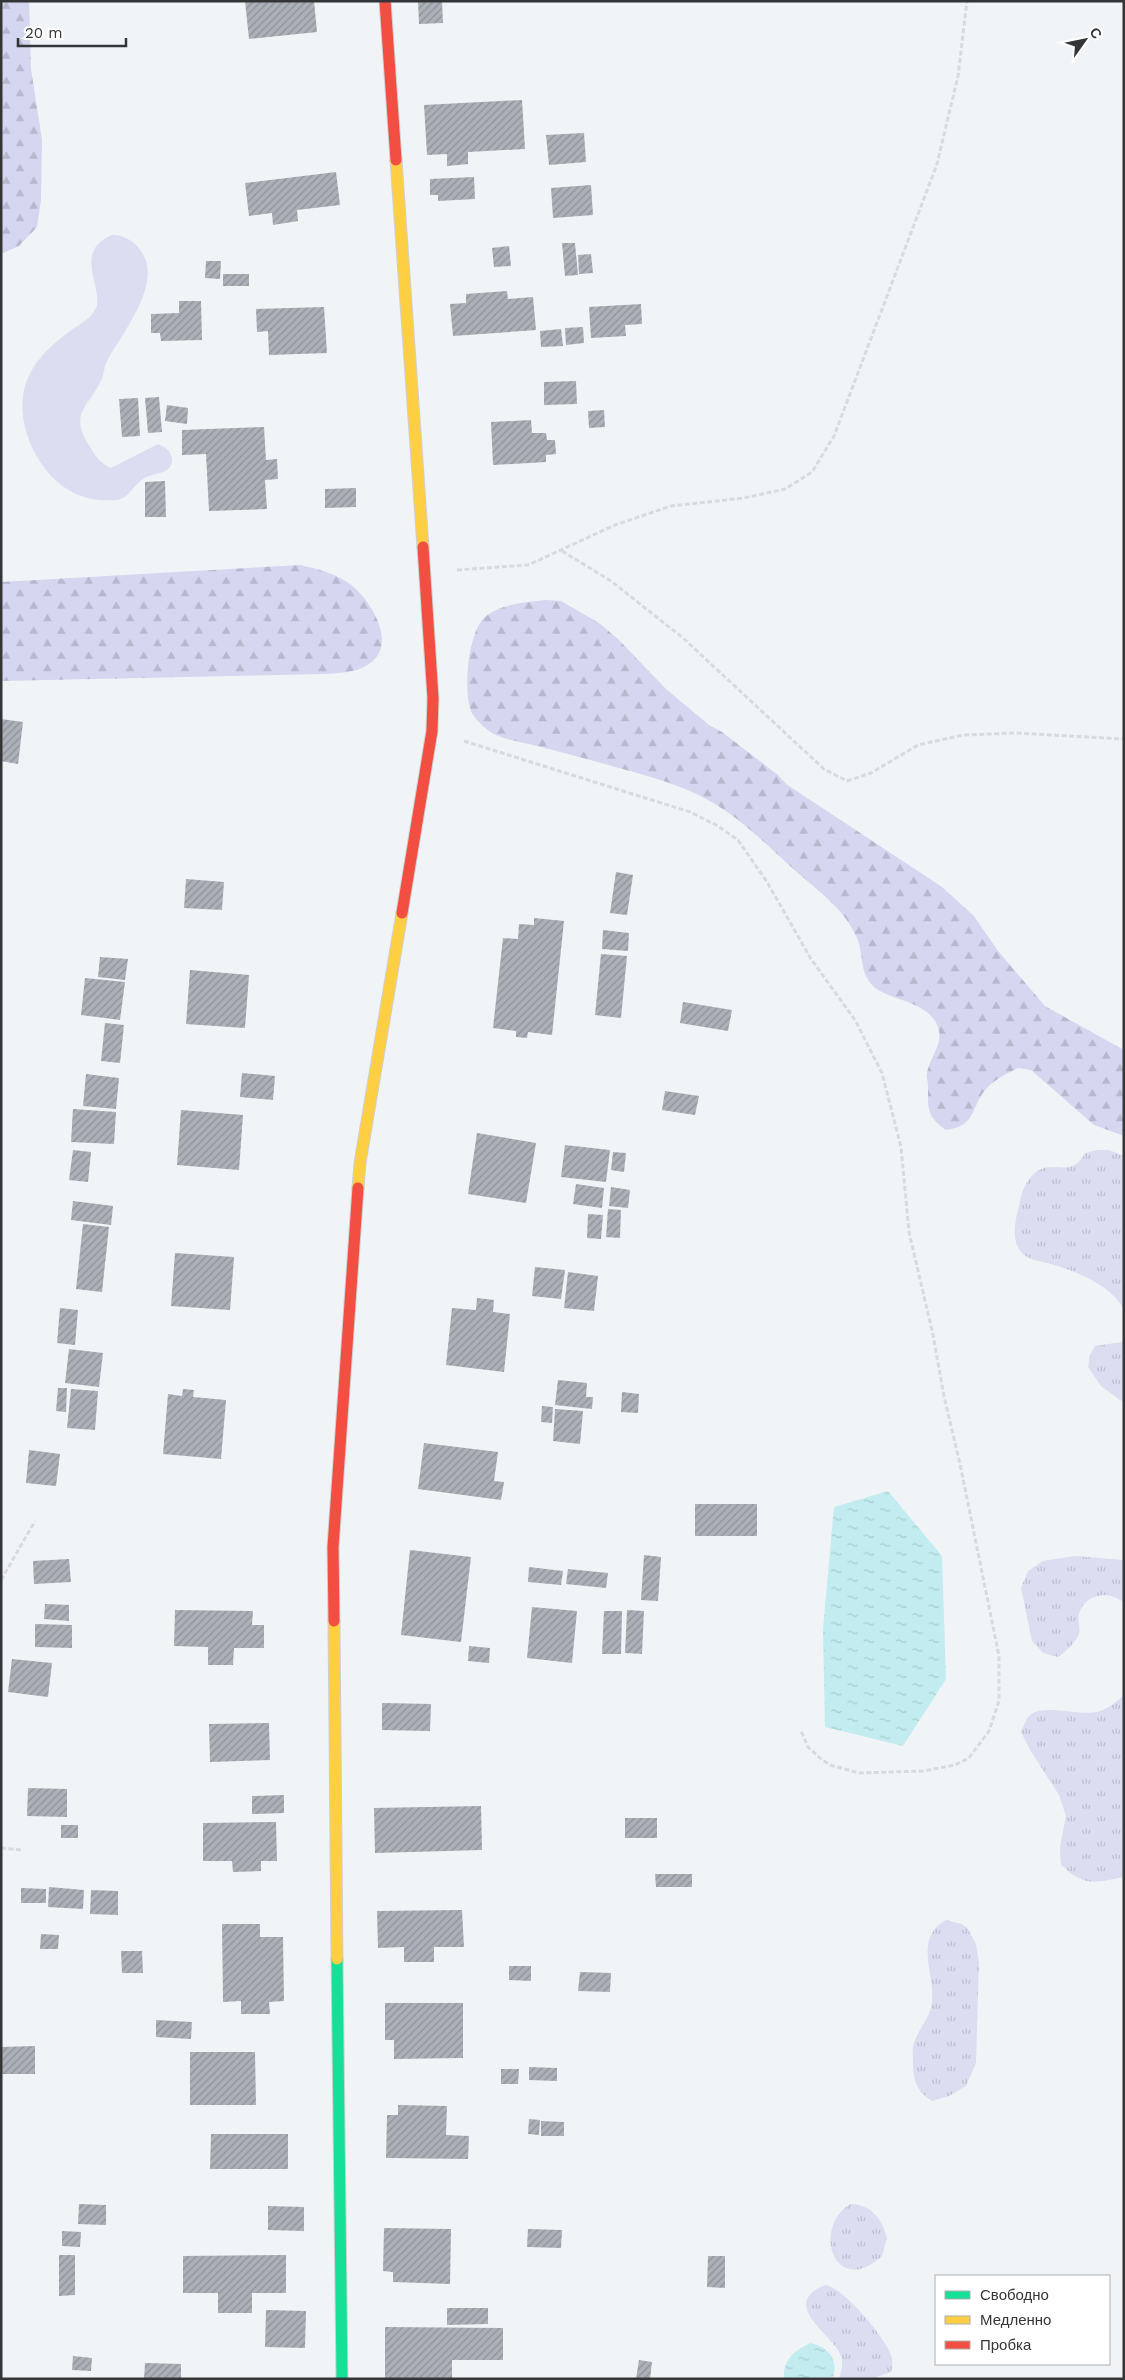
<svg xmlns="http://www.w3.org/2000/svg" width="1125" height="2380" viewBox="0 0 1125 2380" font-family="'Work Sans',sans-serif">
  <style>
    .grass { fill: url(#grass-tufts) }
    .forest { fill: url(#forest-firs) }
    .garden { fill: #dbddf1 }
    .water { fill: url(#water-ripples) }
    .building { fill: url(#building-hatch) }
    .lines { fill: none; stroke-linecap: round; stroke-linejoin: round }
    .fast-casing { stroke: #ced0d3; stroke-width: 13 }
    .slow-casing { stroke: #ced0d3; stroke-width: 13 }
    .jam-casing { stroke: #ced0d3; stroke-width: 13 }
    .path { stroke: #d9dadb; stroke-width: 3; stroke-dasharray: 5 2.5; stroke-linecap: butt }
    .fast { stroke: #16e098; stroke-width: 11 }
    .slow { stroke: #ffcf43; stroke-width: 11 }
    .jam { stroke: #f24e42; stroke-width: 11 }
  </style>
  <defs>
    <pattern id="grass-tufts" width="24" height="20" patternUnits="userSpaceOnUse" patternTransform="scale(1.25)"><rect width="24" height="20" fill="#dbddf1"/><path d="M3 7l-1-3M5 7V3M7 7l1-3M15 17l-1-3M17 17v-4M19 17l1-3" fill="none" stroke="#bcbecf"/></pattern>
    <pattern id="forest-firs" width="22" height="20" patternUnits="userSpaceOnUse" patternTransform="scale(1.25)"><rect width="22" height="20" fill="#d4d7ef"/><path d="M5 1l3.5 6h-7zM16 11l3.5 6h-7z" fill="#b6b9ce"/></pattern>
    <pattern id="water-ripples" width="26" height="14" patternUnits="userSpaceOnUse" patternTransform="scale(1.25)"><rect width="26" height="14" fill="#c2ecef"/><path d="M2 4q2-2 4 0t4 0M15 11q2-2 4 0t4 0" fill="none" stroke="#a7cbce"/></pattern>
    <pattern id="building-hatch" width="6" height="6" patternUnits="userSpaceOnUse" patternTransform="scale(1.25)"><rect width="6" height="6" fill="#acb1b9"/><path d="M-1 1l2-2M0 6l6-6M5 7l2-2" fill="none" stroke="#8d9197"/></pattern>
  </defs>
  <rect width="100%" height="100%" fill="#f1f4f7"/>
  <g class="grass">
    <path d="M1097 1150H1109L1124 1156V1309C1109 1284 1078 1272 1051 1264 1041 1261 1031 1261 1023 1254 1012 1243 1014 1228 1017 1214 1020 1203 1021 1191 1027 1182 1048 1150 1069 1184 1085 1153Z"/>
    <polygon points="1124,1338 1124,1403 1101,1386 1088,1367 1090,1355 1095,1346 1122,1342"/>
    <path d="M1075 1556 1124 1560V1603C1110 1590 1085 1593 1079 1614 1077 1620 1081 1628 1079 1634 1074 1645 1067 1650 1058 1657L1043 1653 1032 1641 1021 1588 1028 1571 1043 1561Z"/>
    <path d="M1124 1695V1877C1094 1883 1085 1887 1061 1865L1060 1847 1066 1816 1059 1795 1030 1750 1021 1732C1023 1728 1025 1721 1028 1717 1040 1702 1078 1716 1097 1712 1108 1709 1116 1702 1124 1695Z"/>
    <path d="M946 1920 962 1924 968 1929 976 1944 979 1962 976 2063 966 2086 949 2096 932 2101C917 2092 913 2080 913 2062 913 2056 912 2049 914 2043 918 2029 931 2018 932 2001 935 1973 913 1938 946 1920Z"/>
    <path d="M850 2204C871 2204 882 2219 887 2238L882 2256C835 2299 811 2229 850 2204Z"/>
    <path d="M825 2285C843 2287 883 2335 890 2353 893 2359 893 2365 891 2372L871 2379H839C842 2370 844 2360 839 2352 830 2333 779 2304 825 2285Z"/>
  </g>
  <g class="forest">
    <polygon points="1,1 29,1 31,69 42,140 41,200 37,227 19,246 1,254"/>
    <path d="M300 565C317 569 335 573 350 584 370 599 399 644 369 664 356 673 340 673 325 674L1 681V582Z"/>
    <path d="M546 600 561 601 599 623 618 639 666 689 709 725 722 732 778 775 786 784 942 887 974 916 998 951 1045 1006 1124 1050V1136L1094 1125 1031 1070 1018 1068C1008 1073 996 1079 988 1087 970 1105 978 1126 946 1130 926 1116 928 1108 928 1086 928 1081 926 1077 927 1073 930 1056 944 1044 938 1027 928 1000 891 1002 873 986 859 972 864 955 857 938 845 910 821 893 799 874 772 850 746 823 715 804 689 788 656 778 626 770 595 761 564 753 533 745 518 741 501 740 488 730 482 726 474 718 471 711 463 690 468 634 484 618 499 604 526 602 546 600Z"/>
  </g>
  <path class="garden" d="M112 235C124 235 134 241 141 251 164 283 122 333 107 361 104 367 104 374 102 379 88 408 68 413 90 447 96 457 100 463 111 468L158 444C165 447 172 451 172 460 172 475 153 472 143 479 135 484 130 495 121 499 115 501 108 500 102 500 61 499 32 461 24 423 16 380 38 355 70 331 79 324 90 320 96 308 104 289 72 251 112 235Z"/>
  <g class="water">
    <polygon points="888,1491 942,1556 946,1679 903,1746 825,1727 823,1629 834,1507"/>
    <path d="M810 2343C827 2346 839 2359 833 2377L784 2379C783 2359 793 2352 810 2343Z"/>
  </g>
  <g class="building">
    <polygon points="245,1 314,1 317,32 249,39"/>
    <polygon points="418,1 442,1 443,23 419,24"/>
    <polygon points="522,100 525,149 468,152 468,164 447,166 447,154 427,155 424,105"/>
    <polygon points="584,133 586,162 549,165 546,135"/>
    <polygon points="336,172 340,205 297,210 298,221 273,225 272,213 249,216 245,183"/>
    <polygon points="474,177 475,199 438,201 438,195 430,195 430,179"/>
    <polygon points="591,185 593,215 553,218 551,188"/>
    <polygon points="562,243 575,243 578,275 565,276"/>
    <polygon points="509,246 511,266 494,267 492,248"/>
    <polygon points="591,254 593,273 579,274 578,255"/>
    <polygon points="206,261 221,261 220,279 205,278"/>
    <rect x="223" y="274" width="26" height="12"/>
    <polygon points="507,291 508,299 533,297 536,330 453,336 450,304 466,303 466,294"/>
    <polygon points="179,301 201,301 202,340 161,341 160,333 151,333 151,314 179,313"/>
    <polygon points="641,304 642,324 625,325 626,336 591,338 589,307"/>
    <polygon points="324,307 327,353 269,355 268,331 257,332 256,309"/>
    <polygon points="583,327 584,343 566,345 565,328"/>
    <polygon points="561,329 563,346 541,347 540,331"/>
    <polygon points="576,381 577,404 544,405 544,382"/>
    <polygon points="159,397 162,432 148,433 145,398"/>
    <polygon points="138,398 140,436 122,437 119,399"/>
    <polygon points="167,405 188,408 187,424 165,421"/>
    <polygon points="604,410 605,427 589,428 588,411"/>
    <polygon points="531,420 532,433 546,433 547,440 555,440 556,454 546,455 546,462 493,465 491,422"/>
    <polygon points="264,427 266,460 277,459 278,479 265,480 267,509 209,511 206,454 182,455 182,430"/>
    <polygon points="165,481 166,517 145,517 145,482"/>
    <polygon points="356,488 356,507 325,508 325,489"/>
    <polygon points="1,719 23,722 18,764 1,761"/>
    <polygon points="616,872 633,875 627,915 610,913"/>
    <polygon points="186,879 224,882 222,910 184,908"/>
    <polygon points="534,918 564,921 552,1035 528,1032 527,1038 516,1037 516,1031 493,1028 503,938 518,939 519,924 534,925"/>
    <polygon points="603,930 629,933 628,951 602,949"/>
    <polygon points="601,954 627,956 621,1018 595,1015"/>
    <polygon points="100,957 128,959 125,980 98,977"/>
    <polygon points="190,970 249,975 245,1028 186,1024"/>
    <polygon points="85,978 125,982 120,1020 81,1015"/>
    <polygon points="683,1002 732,1010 728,1031 680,1023"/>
    <polygon points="105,1023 124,1025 120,1063 101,1061"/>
    <polygon points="242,1073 275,1076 273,1100 240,1097"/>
    <polygon points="86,1074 119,1078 116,1109 83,1106"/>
    <polygon points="665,1091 699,1096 695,1115 662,1110"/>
    <polygon points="73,1109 116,1112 114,1144 71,1142"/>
    <polygon points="181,1110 243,1115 239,1170 177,1165"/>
    <polygon points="477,1133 536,1143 526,1203 468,1194"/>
    <polygon points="565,1145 610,1150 606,1182 561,1177"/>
    <polygon points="73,1150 91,1152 88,1182 69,1180"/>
    <polygon points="613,1152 626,1153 624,1172 611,1170"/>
    <polygon points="576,1184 604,1188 602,1208 573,1204"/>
    <polygon points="611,1187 630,1190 628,1208 609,1206"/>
    <polygon points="73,1201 113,1206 111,1225 71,1220"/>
    <polygon points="608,1209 621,1210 620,1238 606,1237"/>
    <polygon points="588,1214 603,1215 601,1239 587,1238"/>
    <polygon points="83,1224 109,1227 102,1292 76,1289"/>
    <polygon points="175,1253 234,1257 230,1310 171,1306"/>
    <polygon points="535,1267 565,1270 561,1299 532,1296"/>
    <polygon points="568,1272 598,1276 594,1311 564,1308"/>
    <polygon points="477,1298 494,1300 493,1312 510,1314 504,1372 446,1365 452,1308 476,1310"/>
    <polygon points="60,1308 78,1310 75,1345 57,1343"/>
    <polygon points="69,1349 103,1353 99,1387 65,1383"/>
    <polygon points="558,1380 587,1383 586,1397 593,1397 592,1409 555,1405"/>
    <polygon points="58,1388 67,1388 66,1412 56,1411"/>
    <polygon points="71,1389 98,1391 95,1430 67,1428"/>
    <polygon points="183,1389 194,1390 193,1397 226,1400 221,1459 163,1454 168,1394 182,1396"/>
    <polygon points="622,1392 639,1394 638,1413 621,1412"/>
    <polygon points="542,1406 553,1407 552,1423 541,1422"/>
    <polygon points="555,1409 583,1411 580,1444 553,1441"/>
    <polygon points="424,1443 498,1452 494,1481 504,1482 501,1500 418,1489"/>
    <polygon points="29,1450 60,1454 56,1486 26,1483"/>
    <rect x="695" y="1504" width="62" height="32"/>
    <polygon points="410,1550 471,1557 461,1642 401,1635"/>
    <polygon points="644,1555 661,1557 658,1601 641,1600"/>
    <polygon points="69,1559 71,1582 34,1584 33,1561"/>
    <polygon points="529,1567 563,1571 561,1585 528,1582"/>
    <polygon points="568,1569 608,1573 606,1588 566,1584"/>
    <polygon points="45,1604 69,1605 69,1621 44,1619"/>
    <polygon points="532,1607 577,1611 572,1663 527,1658"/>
    <polygon points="175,1610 253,1611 252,1625 264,1625 264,1648 234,1648 233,1665 208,1665 208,1647 174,1646"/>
    <polygon points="627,1610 644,1611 642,1654 625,1653"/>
    <polygon points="604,1611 622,1611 621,1654 602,1654"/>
    <polygon points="35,1624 72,1625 72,1648 35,1647"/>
    <polygon points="469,1646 490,1648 489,1663 468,1661"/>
    <polygon points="12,1659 52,1663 48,1697 8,1692"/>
    <polygon points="382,1703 431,1704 430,1731 382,1730"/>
    <polygon points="269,1723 270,1760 210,1762 209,1724"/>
    <polygon points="28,1788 67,1789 67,1817 27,1816"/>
    <polygon points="284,1795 284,1813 252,1814 252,1796"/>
    <polygon points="481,1806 482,1850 375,1853 374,1808"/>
    <rect x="625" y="1818" width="32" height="20"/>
    <polygon points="276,1822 277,1861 261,1861 261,1871 233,1872 232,1861 203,1861 203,1823"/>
    <rect x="61" y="1825" width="17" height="13"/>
    <polygon points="655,1874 692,1874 692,1887 656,1887"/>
    <polygon points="49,1887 84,1890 83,1909 48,1907"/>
    <polygon points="21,1888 46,1889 46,1903 21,1903"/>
    <polygon points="91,1890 118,1891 118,1915 90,1914"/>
    <polygon points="462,1910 464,1947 434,1947 434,1962 404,1962 404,1947 378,1948 377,1911"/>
    <polygon points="222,1924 260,1924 260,1937 283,1937 284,2001 269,2002 270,2014 241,2014 241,2001 223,2002"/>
    <polygon points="41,1934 59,1935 58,1949 40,1949"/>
    <polygon points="121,1951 142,1951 143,1973 122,1973"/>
    <polygon points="509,1966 531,1966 531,1981 509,1980"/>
    <polygon points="580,1972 611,1973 610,1992 578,1991"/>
    <polygon points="385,2003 463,2003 463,2058 394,2059 394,2040 385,2040"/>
    <polygon points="156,2020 192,2022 191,2039 156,2037"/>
    <polygon points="35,2046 35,2074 1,2074 1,2047"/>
    <polygon points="190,2052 255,2052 256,2105 190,2105"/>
    <polygon points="529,2067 557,2068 557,2081 529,2080"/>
    <polygon points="501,2069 519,2069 518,2084 501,2084"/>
    <polygon points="398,2105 447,2106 446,2135 469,2136 468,2159 386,2158 387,2115 398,2115"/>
    <polygon points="529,2119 540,2120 539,2135 528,2134"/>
    <polygon points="541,2121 564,2122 564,2136 541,2136"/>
    <polygon points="211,2134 288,2134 288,2169 210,2169"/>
    <polygon points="79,2204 106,2205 106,2225 78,2224"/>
    <polygon points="268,2206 304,2207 304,2231 268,2230"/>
    <polygon points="384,2228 451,2229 450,2284 393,2282 393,2272 383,2271"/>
    <polygon points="528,2229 562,2230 561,2248 527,2247"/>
    <polygon points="62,2231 81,2232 80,2247 62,2246"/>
    <polygon points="59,2255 75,2255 75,2295 59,2296"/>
    <polygon points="286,2255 286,2293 252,2293 252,2313 218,2313 218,2293 183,2293 183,2256"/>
    <polygon points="708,2256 725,2256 725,2288 707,2287"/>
    <polygon points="447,2308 488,2308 488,2324 447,2325"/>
    <polygon points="266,2310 306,2311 305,2348 265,2347"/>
    <polygon points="385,2327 503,2328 503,2360 452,2360 452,2379 385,2379"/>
    <polygon points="73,2356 92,2358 91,2371 72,2370"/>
    <polygon points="639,2360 652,2362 650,2379 636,2379"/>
    <polygon points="145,2363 181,2364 181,2379 144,2379"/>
  </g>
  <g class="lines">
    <g class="fast-casing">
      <polyline id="fast" points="337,1959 342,2379"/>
    </g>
    <g class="slow-casing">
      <g id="slow">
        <polyline points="396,160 423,547"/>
        <polyline points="358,1188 360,1163 402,913"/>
        <polyline points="334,1621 337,1959"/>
      </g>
    </g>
    <g class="jam-casing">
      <g id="jam">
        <polyline points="385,1 396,160"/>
        <polyline points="402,913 432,731 433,698 423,547"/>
        <polyline points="334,1621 333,1547 358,1188"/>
      </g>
    </g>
    <g class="path">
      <polyline points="562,551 611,581 683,638 824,769 847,781 871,773 918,745 963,735 1016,733 1124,739"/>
      <polyline points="457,570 528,565 615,525 671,506 744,498 785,489 812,472 834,436 937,164 958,76 967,1"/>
      <polyline points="464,741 690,812 716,825 738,840 767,882 811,959 855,1020 882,1073 901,1147 909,1232 933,1335 944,1396 960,1464 999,1656 999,1701 989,1731 969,1758 955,1765 923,1771 859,1773 830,1765 821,1759 808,1747 801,1731"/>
      <polyline points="1,1580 35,1521"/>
      <polyline points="1,1848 21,1850"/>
    </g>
    <use href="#fast" class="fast"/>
    <use href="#slow" class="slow"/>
    <use href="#jam" class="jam"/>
  </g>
  <rect width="1125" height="2380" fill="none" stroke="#333537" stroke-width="5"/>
  <rect x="935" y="2275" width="175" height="90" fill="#ffffff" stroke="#adaeaf"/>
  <rect x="945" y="2291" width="25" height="8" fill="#16e098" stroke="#adaeaf"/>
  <text x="980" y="2300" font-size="15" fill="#333537">Свободно</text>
  <rect x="945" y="2316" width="25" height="8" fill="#ffcf43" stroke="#adaeaf"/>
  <text x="980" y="2325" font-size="15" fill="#333537">Медленно</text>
  <rect x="945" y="2341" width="25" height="8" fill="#f24e42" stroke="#adaeaf"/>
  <text x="980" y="2350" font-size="15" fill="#333537">Пробка</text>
  <g transform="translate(1085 40) rotate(57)" stroke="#ffffff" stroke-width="4" paint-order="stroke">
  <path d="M0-4L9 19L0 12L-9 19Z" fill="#333537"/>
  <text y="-8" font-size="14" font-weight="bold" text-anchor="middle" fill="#333537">С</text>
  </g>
  <path d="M18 38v8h108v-8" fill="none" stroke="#333537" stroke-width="2.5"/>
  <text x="25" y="38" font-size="15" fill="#333537" stroke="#ffffff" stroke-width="4" paint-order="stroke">20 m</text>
</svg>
